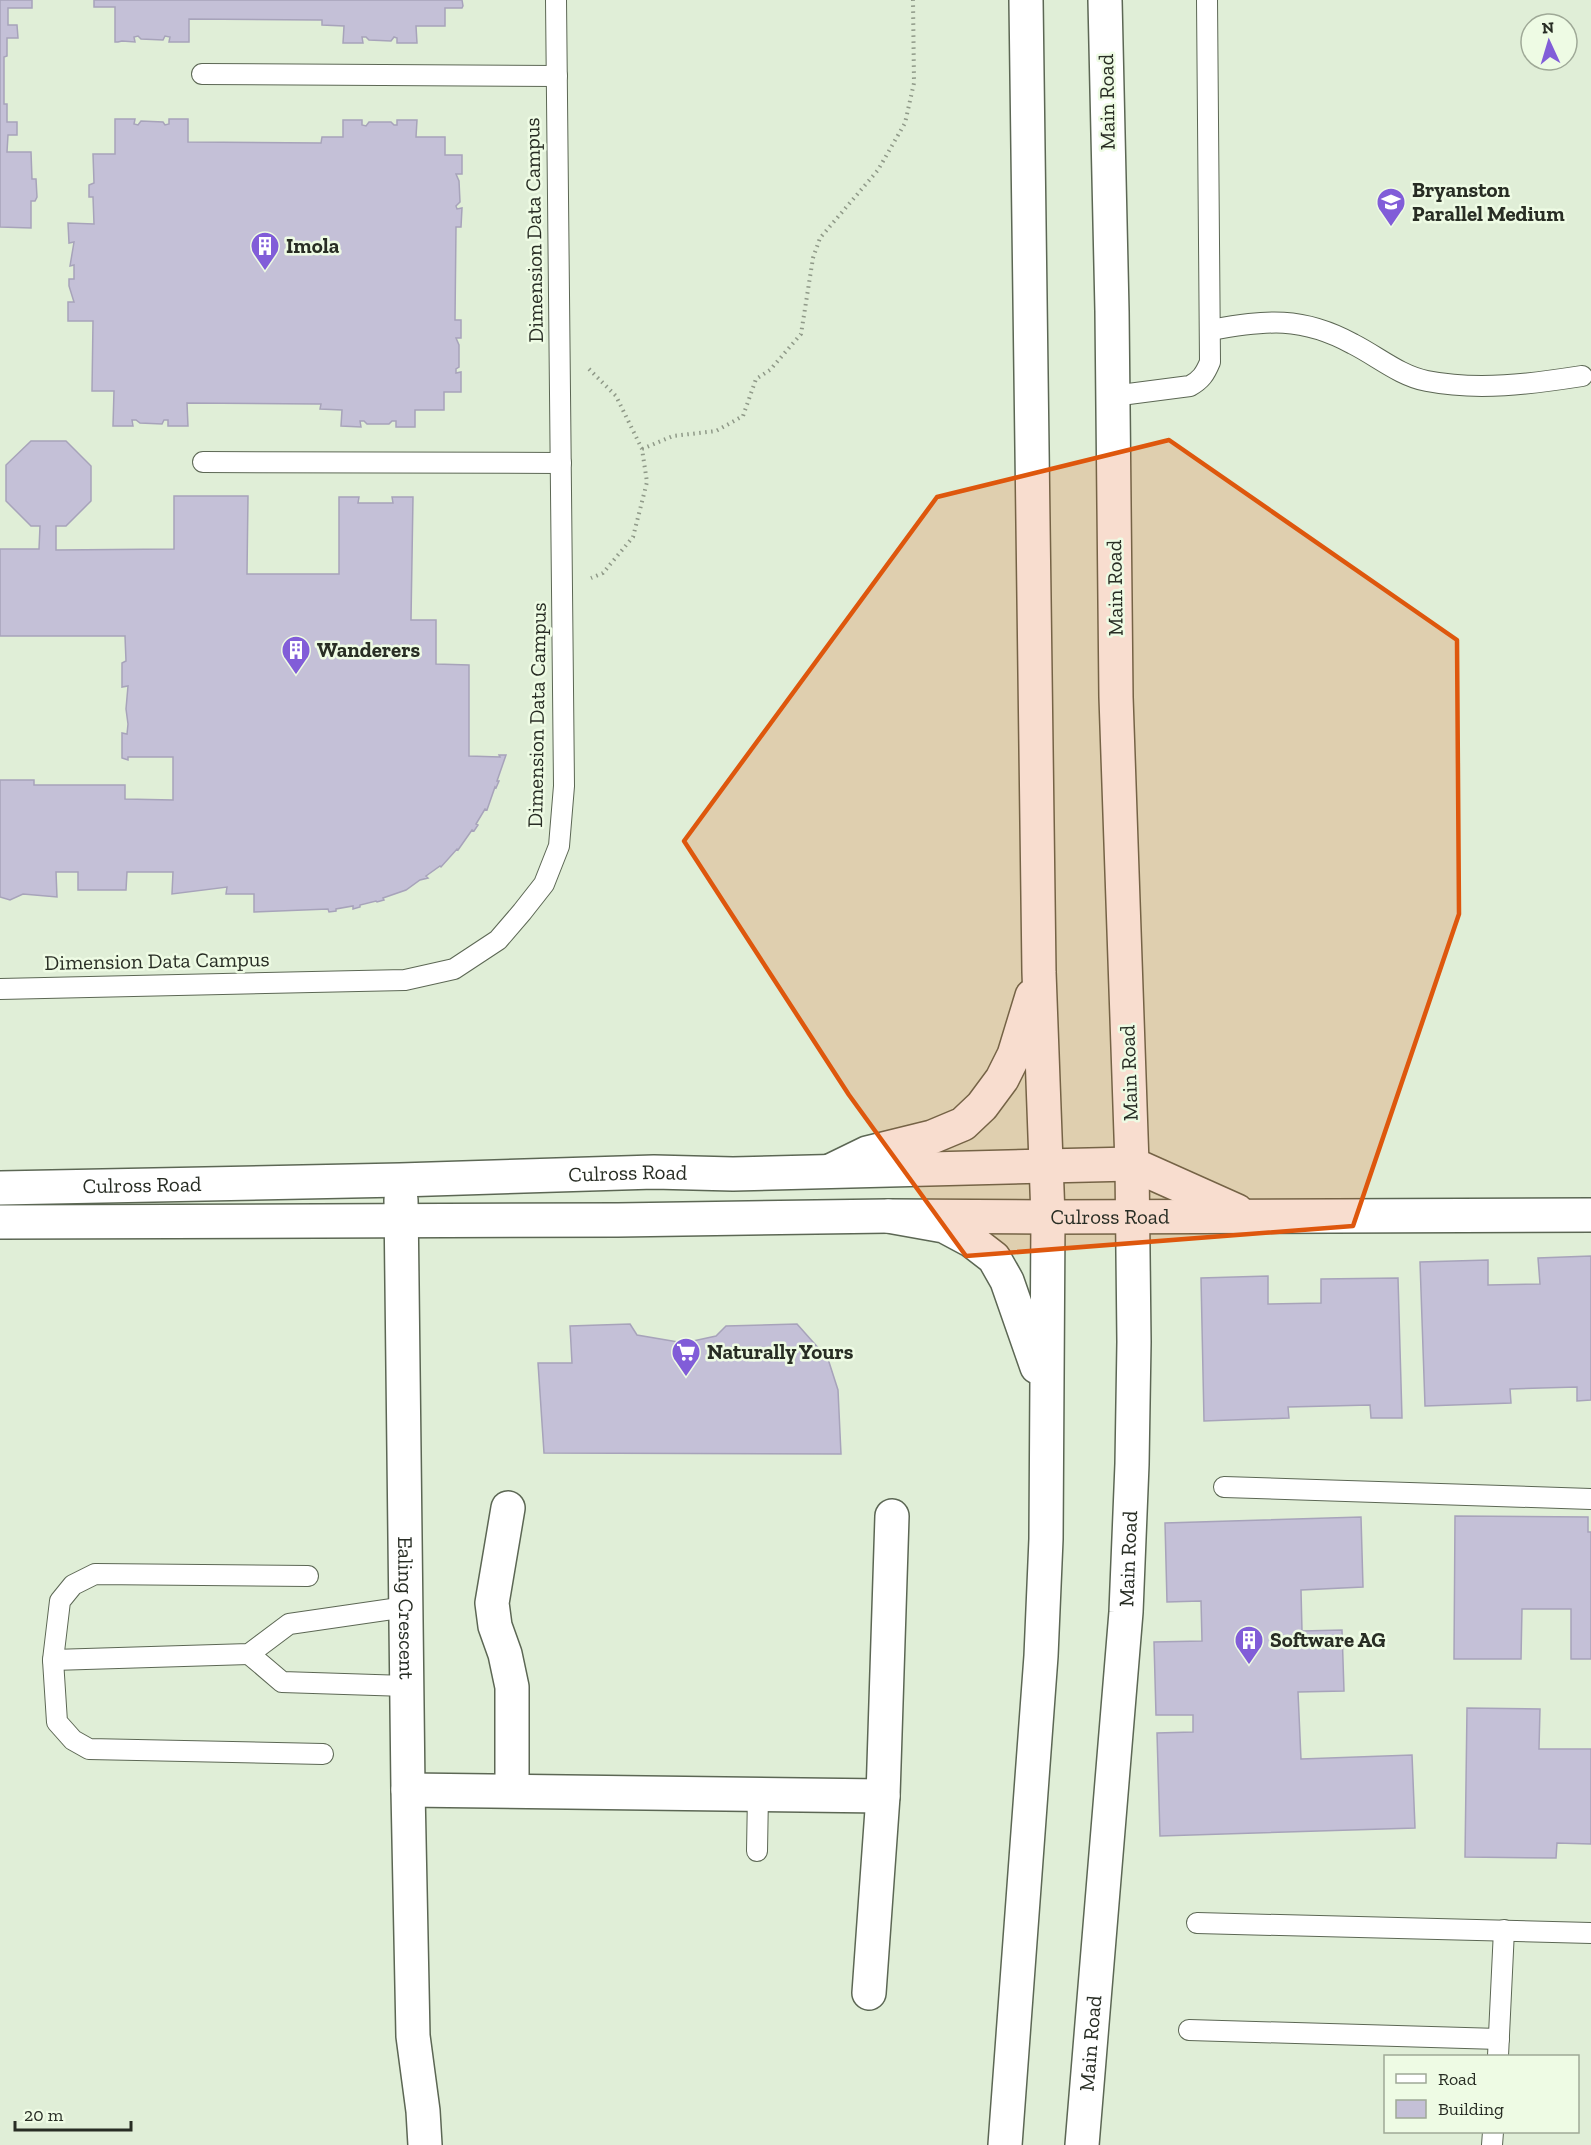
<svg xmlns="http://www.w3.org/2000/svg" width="1591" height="2145" viewBox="0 0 1591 2145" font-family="'Zilla Slab',serif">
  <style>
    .building { fill: #c4c0d7; stroke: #a7a3ba; stroke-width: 1.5 }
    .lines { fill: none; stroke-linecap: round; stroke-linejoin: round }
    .service-casing { stroke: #5c6754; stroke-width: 22 }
    .minor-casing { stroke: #5c6754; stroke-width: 36 }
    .tertiary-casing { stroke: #5c6754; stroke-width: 36 }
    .secondary-casing { stroke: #5c6754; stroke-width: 36 }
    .path { stroke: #8f9988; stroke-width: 4; stroke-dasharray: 1.5 4.5; stroke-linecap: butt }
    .service { stroke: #fff; stroke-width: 20 }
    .minor { stroke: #fff; stroke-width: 33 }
    .tertiary { stroke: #fff; stroke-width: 33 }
    .secondary { stroke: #fff; stroke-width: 33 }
    .marked { fill: #de570d; fill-opacity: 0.2; stroke: #de570d; stroke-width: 4.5; stroke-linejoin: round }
    .labels { text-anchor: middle; stroke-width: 5; stroke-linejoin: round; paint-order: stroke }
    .street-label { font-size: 21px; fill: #282d24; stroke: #eefbe4 }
    .poi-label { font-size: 21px; font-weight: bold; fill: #282d24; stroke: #eefbe4; text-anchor: start }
  </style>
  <rect width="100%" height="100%" fill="#e0eed7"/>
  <g class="building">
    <polygon points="0,0 32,0 32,8 8,8 8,25 17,25 18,38 7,38 7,56 4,57 4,104 7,104 7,122 17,122 17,135 8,135 7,152 31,152 32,179 36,179 37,197 35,201 31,201 31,228 0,227"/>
    <polygon points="94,0 462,0 463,6 462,8 445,8 445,26 416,26 417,43 397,43 397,38 394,37 391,41 369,40 366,37 362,37 363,43 343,43 344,26 322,25 322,20 319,20 189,19 189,42 169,42 170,37 165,36 163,40 141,39 138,36 134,37 135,42 122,41 118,42 115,42 115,7 94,7"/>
    <polygon points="115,119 135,119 134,124 138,125 141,121 163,122 165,125 169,124 169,119 188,119 188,142 321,143 322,137 343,137 343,120 362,120 362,125 366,126 369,122 391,122 394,125 397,125 397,120 417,120 416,137 445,137 445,155 462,155 462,174 456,174 459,181 460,202 456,206 457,209 462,208 461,227 456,227 455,320 461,320 461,338 456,338 459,345 459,367 456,369 456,373 461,372 461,392 444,392 444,410 415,410 415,427 396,427 396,421 392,421 389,424 367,424 364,421 360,421 361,427 341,426 342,410 320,409 321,404 317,404 187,403 188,426 168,426 168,420 164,420 162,424 140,423 136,420 132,420 133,426 113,426 114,391 92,391 93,321 68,321 68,302 74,302 69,286 69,279 74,279 74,265 70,266 74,242 69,243 68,223 94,224 93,197 89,197 89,185 94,183 93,154 115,154"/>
    <polygon points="31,441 66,441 91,466 91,501 66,526 56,526 56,550 174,549 174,496 248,496 247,574 339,574 339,497 359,497 358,503 393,503 392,497 413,497 411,620 436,620 436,664 469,665 469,756 500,757 499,755 506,755 497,781 499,781 496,788 495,787 487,810 485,809 476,824 478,825 474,831 472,830 458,850 457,849 441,867 440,866 426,876 428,878 420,880 406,890 383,898 384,900 377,902 376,901 360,905 360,907 353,909 353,906 336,909 336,911 329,912 328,909 254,912 254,894 226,894 227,887 172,894 173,872 127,872 126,890 78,890 78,872 56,872 57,897 23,894 10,900 0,897 0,780 34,780 34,785 125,785 125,799 173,800 173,757 128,757 128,760 122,758 122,733 127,734 128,724 126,709 128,686 122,687 122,663 126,661 125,636 0,636 0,549 39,549 40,526 31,526 6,501 6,465"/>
    <polygon points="1591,1256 1591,1400 1577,1401 1577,1387 1510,1389 1511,1403 1425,1406 1420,1262 1488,1260 1488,1285 1540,1284 1538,1258"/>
    <polygon points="1268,1276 1268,1304 1321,1303 1321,1279 1398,1278 1402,1418 1371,1418 1370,1405 1288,1407 1289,1418 1204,1421 1201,1278"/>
    <polygon points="630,1324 637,1335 684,1343 716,1336 726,1326 797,1324 828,1359 838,1390 841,1454 544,1453 538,1363 572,1363 570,1326"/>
    <polygon points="1455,1516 1588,1517 1588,1532 1591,1532 1591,1659 1571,1659 1571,1609 1522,1609 1521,1659 1454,1659"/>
    <polygon points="1361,1517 1363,1587 1301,1590 1302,1631 1342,1630 1344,1691 1298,1692 1301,1759 1412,1755 1415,1828 1160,1836 1157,1733 1193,1732 1193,1715 1156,1715 1154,1642 1202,1641 1201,1601 1167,1602 1165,1523"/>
    <polygon points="1467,1708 1540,1709 1539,1749 1591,1749 1591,1844 1557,1843 1556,1858 1465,1857"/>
  </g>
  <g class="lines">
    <g class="service-casing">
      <g id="service">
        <polyline points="202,74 557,76"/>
        <path d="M1211 330C1266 320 1302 316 1353 344 1377 356 1400 376 1427 381 1478 391 1531 384 1582 376"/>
        <path d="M1113 396 1190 386C1201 380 1205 374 1210 362L1207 0"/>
        <polyline points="203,462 561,463"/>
        <polyline points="0,989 405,980 454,969 498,940 522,912 544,884 559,846 564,786 556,0"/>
        <polyline points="1224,1487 1591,1499"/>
        <polyline points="308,1576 95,1574 73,1585 60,1601 53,1660 57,1722 73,1740 89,1749 323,1754"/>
        <polyline points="249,1654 282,1682 406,1686"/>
        <polyline points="53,1660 249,1654 289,1624 406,1607"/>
        <polyline points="757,1851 758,1794"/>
        <polyline points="1197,1923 1591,1933"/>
        <polyline points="1189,2030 1499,2039"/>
        <polyline points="1498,2056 1504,1930"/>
        <polyline points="1492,2145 1493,2132"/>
      </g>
    </g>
    <g class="minor-casing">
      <g id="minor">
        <path id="s1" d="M0 1188 400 1180 654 1172 733 1174 1046 1166"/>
        <path id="s2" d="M401 1200 408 1790 413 2036 423 2111 425 2145"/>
        <polyline points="0,1222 618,1220 888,1216 1048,1217"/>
        <polyline points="508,1508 492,1603 495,1626 505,1654 512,1687 512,1790"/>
        <polyline points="408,1790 883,1796"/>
        <polyline points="869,1993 883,1796 892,1516"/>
      </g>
    </g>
    <g class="tertiary-casing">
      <g id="tertiary">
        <polyline points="1046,1166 1132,1164 1237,1211"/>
        <path id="s3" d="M1048 1217 1591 1215"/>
      </g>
    </g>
    <g class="secondary-casing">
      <g id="secondary">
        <polyline points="830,1171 867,1153 932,1137 963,1124 982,1106 1002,1079 1014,1055 1032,996"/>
        <polyline points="888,1216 944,1226 972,1241 994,1258 1007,1281 1037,1367"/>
        <polyline points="1005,2145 1041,1656 1046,1539 1048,1217 1039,972 1026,0"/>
        <path id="s4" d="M1082 2145 1126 1612 1132 1464 1134 1342 1132 1164 1116 697 1112 311 1105 0"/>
      </g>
    </g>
    <g class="path">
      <polyline points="589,369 616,396 642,449 647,482 633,537 603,573 591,578"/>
      <polyline points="642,449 673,436 716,431 743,416 756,379 770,370 801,334 813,258 820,238 878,170 905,123 914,83 913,0"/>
    </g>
    <use href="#service" class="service"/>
    <use href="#minor" class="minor"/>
    <use href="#tertiary" class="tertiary"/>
    <use href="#secondary" class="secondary"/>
  </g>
  <path class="marked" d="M1169 440 1457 640 1459 914 1353 1226 966 1256 849 1095 684 841 937 497Z"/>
  <defs>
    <g id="school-pin" transform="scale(1.5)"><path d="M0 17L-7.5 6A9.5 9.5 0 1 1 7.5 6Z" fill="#815dd8" stroke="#eefbe4"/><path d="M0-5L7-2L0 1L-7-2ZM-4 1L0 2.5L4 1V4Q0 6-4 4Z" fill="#fff"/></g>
    <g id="building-pin" transform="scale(1.5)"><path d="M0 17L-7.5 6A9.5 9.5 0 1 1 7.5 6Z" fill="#815dd8" stroke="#eefbe4"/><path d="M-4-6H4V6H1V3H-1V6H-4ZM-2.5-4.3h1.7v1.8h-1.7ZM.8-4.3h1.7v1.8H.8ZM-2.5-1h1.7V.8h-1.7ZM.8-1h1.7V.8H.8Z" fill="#fff"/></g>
    <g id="supermarket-pin" transform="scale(1.5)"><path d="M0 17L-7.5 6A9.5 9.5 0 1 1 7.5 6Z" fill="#815dd8" stroke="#eefbe4"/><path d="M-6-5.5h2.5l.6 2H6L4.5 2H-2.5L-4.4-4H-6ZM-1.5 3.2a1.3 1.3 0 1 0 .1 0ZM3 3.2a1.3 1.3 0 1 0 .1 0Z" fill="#fff"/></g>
  </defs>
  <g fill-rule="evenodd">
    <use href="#school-pin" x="1391" y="202"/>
    <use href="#building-pin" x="265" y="246"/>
    <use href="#building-pin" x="296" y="650"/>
    <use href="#supermarket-pin" x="686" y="1352"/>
    <use href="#building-pin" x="1249" y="1640"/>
  </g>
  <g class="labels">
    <g class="street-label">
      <text transform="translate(1107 102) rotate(-91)" y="7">Main Road</text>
      <text transform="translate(534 230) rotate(-91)" y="7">Dimension Data Campus</text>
      <text transform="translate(1115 588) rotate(-91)" y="7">Main Road</text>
      <text transform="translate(537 715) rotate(-89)" y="7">Dimension Data Campus</text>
      <text transform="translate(157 961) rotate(-1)" y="7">Dimension Data Campus</text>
      <text transform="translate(1129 1073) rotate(-92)" y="7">Main Road</text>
      <text dy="7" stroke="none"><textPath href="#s1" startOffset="628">Culross Road</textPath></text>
      <text dy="7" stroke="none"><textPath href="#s1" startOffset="142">Culross Road</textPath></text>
      <text dy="7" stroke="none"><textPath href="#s3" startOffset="62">Culross Road</textPath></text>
      <text dy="7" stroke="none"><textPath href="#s4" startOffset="588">Main Road</textPath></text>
      <text dy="7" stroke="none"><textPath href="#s2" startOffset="408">Ealing Crescent</textPath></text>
      <text dy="7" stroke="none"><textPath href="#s4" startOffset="102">Main Road</textPath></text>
    </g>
    <g class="poi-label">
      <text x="1412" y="197">Bryanston<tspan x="1412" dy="24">Parallel Medium</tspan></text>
      <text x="286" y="253">Imola</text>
      <text x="317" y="657">Wanderers</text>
      <text x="707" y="1359">Naturally Yours</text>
      <text x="1270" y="1647">Software AG</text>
    </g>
  </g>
  <rect x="1384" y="2055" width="195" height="78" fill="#eefbe4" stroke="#9fa997" stroke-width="1.5"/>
  <rect x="1396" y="2074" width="30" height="9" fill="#ffffff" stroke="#9fa997" stroke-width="1.5"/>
  <text x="1438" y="2085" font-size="18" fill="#282d24">Road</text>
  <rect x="1396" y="2100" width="30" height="18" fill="#c4c0d7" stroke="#9fa997" stroke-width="1.5"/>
  <text x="1438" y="2115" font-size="18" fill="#282d24">Building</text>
  <g transform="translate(1549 42) rotate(356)"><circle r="28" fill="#eefbe4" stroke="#9fa997" stroke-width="1.5"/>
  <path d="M0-4.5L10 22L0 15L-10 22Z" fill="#815dd8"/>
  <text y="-9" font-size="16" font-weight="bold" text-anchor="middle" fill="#282d24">N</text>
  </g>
  <path d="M15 2121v9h116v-9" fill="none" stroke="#282d24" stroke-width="3"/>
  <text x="24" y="2121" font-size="18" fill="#282d24" stroke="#eefbe4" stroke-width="4.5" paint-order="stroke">20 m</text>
</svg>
